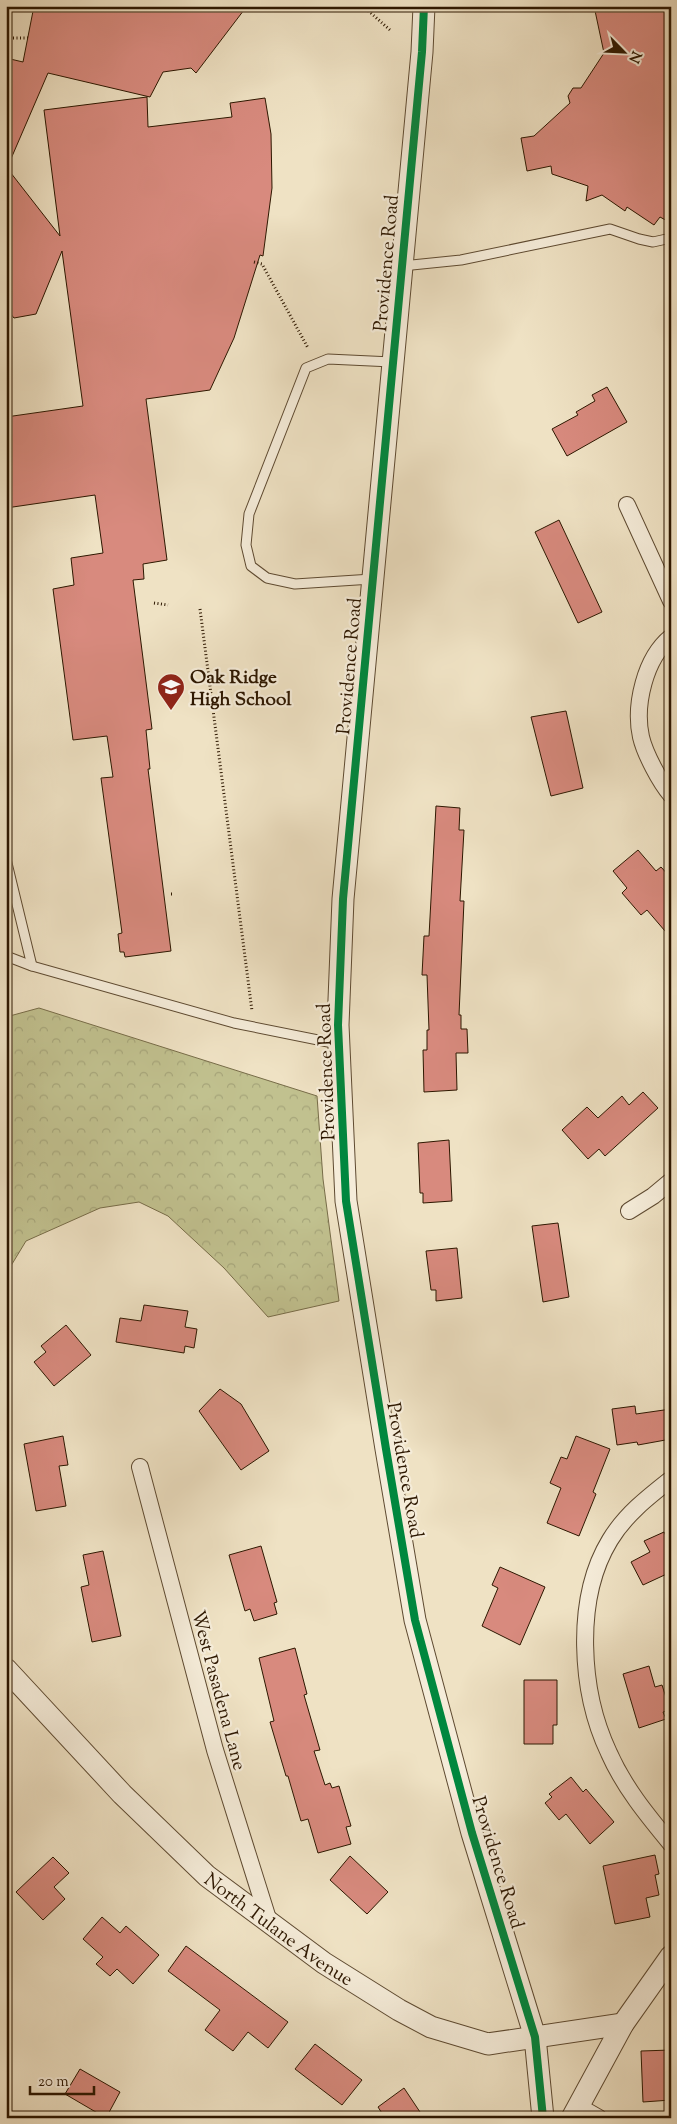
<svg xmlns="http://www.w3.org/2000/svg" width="677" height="2124" viewBox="0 0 677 2124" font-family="'Sorts Mill Goudy',serif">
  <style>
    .forest { fill: url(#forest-crowns); stroke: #776c48 }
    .building { fill: #d88a7e; stroke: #2d1700 }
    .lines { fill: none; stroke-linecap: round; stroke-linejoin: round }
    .service-casing { stroke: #5e4a31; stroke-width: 11 }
    .minor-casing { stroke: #5e4a31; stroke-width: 18 }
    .tertiary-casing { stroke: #5e4a31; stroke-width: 23 }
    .path { stroke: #2d1700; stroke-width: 3; stroke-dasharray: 1 2.5; stroke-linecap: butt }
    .service { stroke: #f5ecd9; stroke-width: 9 }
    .minor { stroke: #f5ecd9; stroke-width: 16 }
    .tertiary { stroke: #f5ecd9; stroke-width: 21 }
    .cycleway-casing { stroke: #f5ecd9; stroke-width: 11 }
    .cycleway { stroke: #00873e; stroke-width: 8 }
    .labels { text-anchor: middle; stroke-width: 4.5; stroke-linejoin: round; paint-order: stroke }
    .street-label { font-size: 19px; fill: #2d1700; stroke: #f5ecd9 }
    .poi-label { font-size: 19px; font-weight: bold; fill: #2d1700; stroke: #f5ecd9; text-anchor: start }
  </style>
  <defs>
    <pattern id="forest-crowns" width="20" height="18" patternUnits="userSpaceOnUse" patternTransform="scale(1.25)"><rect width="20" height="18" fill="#c1c18f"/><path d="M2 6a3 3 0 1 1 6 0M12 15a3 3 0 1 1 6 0" fill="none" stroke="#a6a57a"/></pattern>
  </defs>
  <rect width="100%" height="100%" fill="#efe2c4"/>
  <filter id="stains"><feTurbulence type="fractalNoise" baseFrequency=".004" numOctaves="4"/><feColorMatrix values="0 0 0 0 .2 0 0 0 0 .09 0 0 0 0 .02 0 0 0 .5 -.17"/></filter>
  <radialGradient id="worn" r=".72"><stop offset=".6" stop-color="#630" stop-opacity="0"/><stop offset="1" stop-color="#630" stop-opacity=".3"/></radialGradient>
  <polygon class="forest" points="39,1008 317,1096 323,1179 339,1301 268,1317 224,1268 168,1216 139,1202 100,1208 26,1241 6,1274 6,1017"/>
  <g class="building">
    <polygon points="34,6 247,6 196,73 191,68 163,72 150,97 48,73 7,168 60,236 44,110 147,97 148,127 232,117 230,103 265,98 271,134 272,188 263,256 260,255 234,338 210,390 146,399 167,560 143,564 144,579 133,580 152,729 146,730 150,769 148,769 171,951 125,957 124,952 120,952 118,934 122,933 101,778 113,777 107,736 73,740 53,589 74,585 71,558 103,553 95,495 6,508 6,417 83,406 62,251 36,314 14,318 6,308 6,58 23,62"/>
    <polygon points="594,6 671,6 671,223 660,217 654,225 627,207 625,211 602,195 586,201 588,186 552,174 551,166 527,171 521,138 534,136 570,103 568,96 573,88 581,88 604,53"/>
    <polygon points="607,387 627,422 567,456 552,429 578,415 576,412 595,401 592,395"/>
    <polygon points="559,520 602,612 578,623 535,532"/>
    <polygon points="566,711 583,788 551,796 531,717"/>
    <polygon points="436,806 460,808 459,830 464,830 460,901 464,901 459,1015 461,1015 461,1029 467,1029 468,1053 456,1053 457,1090 424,1092 423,1050 427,1050 427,1030 429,1030 427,975 422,975 424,936 429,936"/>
    <polygon points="638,850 656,871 661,867 671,878 671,938 647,910 641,915 622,893 627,888 613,871"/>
    <polygon points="643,1092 658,1108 605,1156 599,1149 588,1159 562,1130 587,1107 598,1118 622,1096 629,1105"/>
    <polygon points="449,1140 452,1201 423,1203 423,1193 420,1193 418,1143"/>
    <polygon points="558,1223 569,1297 543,1302 532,1226"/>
    <polygon points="457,1248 462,1298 436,1301 436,1290 431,1290 426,1251"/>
    <polygon points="144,1305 188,1311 185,1327 197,1329 194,1348 185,1346 184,1353 116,1342 120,1318 141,1321"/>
    <polygon points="66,1325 91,1355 54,1386 34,1362 46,1352 41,1346"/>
    <polygon points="220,1389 241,1404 269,1451 241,1470 199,1411"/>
    <polygon points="635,1406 636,1414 671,1409 671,1439 638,1445 637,1442 617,1445 612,1409"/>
    <polygon points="63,1436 68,1465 59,1466 66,1506 36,1511 24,1444"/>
    <polygon points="576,1436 610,1449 593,1492 596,1494 579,1536 547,1523 561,1488 550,1483 561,1457 567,1459"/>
    <polygon points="664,1532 671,1545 671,1572 643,1585 631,1562 650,1552 644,1541"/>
    <polygon points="261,1546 277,1602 274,1603 277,1614 254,1621 250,1609 245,1611 229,1555"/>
    <polygon points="103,1551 121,1636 92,1642 81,1587 89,1585 83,1555"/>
    <polygon points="500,1567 545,1587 520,1645 482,1626 498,1588 492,1585"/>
    <polygon points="295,1648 307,1694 304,1695 320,1750 314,1751 325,1785 330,1783 332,1788 339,1786 351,1826 346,1827 351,1844 318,1853 308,1819 301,1821 288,1776 286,1776 270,1722 274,1721 259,1658"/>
    <polygon points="649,1666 655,1687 662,1685 670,1710 663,1712 666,1719 639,1728 623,1674"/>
    <polygon points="524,1680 557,1680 557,1725 553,1725 553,1744 524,1744"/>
    <polygon points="571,1777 583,1792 586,1789 614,1822 590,1844 566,1814 559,1820 545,1803 552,1797 549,1794"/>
    <polygon points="655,1855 659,1874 655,1875 659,1895 646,1898 650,1917 615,1924 603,1866"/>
    <polygon points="350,1856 388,1892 367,1914 330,1880"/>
    <polygon points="53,1857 69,1873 54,1887 65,1899 43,1920 16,1892"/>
    <polygon points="102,1917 120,1933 126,1926 159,1955 133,1984 117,1969 110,1976 96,1964 103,1957 83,1939"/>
    <polygon points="186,1946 288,2022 268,2048 248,2032 233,2051 205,2030 220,2010 168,1971"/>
    <polygon points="315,2044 362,2080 342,2105 295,2069"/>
    <polygon points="671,2050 671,2100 643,2102 641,2051"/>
    <polygon points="80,2069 120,2092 106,2118 65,2094"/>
    <polygon points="404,2088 424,2118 385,2118 378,2107"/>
  </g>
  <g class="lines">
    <g class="service-casing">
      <g id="service">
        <polyline points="402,266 461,260 610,229 639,239 653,242 671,238"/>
        <polyline points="372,579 295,584 267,578 251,566 246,545 249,514 306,368 328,359 392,362"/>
        <polyline points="6,859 32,966"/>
        <polyline points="6,956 32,966 234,1023 338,1044"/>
      </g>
    </g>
    <g class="minor-casing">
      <g id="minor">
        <polyline points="627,505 671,601"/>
        <path d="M671 637C645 658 634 705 641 737 645 754 660 782 671 795"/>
        <polyline points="629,1211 653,1196 671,1181"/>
        <polyline points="140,1467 215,1750 269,1922"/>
        <path d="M671 1479C648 1497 625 1515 610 1540 574 1599 580 1692 609 1753 624 1787 647 1815 671 1844"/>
        <polyline points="578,2106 599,2118"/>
      </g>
    </g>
    <g class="tertiary-casing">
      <g id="tertiary">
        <polyline points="424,6 422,52 343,899 338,1025 346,1201 386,1449 415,1620 472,1833 535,2037 543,2118"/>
        <path id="s1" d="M6 1669 122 1794 207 1876 324 1963 399 2010 431 2027 488 2044 623 2024"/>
        <polyline points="572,2118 623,2024 671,1956"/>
      </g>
    </g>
    <g class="path">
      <polyline points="363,6 390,30"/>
      <polyline points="6,38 28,38"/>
      <polyline points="254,262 262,264 308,348"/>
      <polyline points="154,603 168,605"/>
      <polyline points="200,609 252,1011"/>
      <polyline points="171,894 173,894"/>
    </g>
    <use href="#service" class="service"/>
    <use href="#minor" class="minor"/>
    <use href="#tertiary" class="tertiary"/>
    <g class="cycleway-casing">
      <polyline id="cycleway" points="424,6 422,52 343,899 338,1025 346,1201 386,1449 415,1620 472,1833 535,2037 543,2118"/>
    </g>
    <use href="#cycleway" class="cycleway"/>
  </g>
  <defs>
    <g id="school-pin" transform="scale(1.4375)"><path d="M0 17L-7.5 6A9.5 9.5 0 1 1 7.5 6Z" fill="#8f2418" stroke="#f5ecd9"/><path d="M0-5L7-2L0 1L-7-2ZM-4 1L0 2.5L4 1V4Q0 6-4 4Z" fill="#fff"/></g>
  </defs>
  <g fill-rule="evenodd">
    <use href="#school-pin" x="171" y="687"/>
  </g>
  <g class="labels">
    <g class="street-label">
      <text transform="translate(385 263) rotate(-85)" y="7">Providence Road</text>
      <text transform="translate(348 666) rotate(-85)" y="7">Providence Road</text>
      <text transform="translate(325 1072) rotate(-92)" y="7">Providence Road</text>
      <text transform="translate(406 1470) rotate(80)" y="7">Providence Road</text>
      <text transform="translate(220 1690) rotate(75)" y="7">West Pasadena Lane</text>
      <text transform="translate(499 1862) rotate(73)" y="7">Providence Road</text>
      <text dy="7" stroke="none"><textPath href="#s1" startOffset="378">North Tulane Avenue</textPath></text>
    </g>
    <g class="poi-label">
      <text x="190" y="683">Oak Ridge<tspan x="190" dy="22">High School</tspan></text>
    </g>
  </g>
  <rect width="677" height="2124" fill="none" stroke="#efe2c4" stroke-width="25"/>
  <rect x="8" y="8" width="662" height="2109" fill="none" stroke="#2d1700" stroke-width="2.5"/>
  <rect x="12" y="12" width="652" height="2099" fill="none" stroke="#2d1700"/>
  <g transform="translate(624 52) rotate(114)" stroke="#f5ecd9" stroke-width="4" paint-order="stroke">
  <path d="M0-4L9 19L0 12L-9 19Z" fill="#2d1700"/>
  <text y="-8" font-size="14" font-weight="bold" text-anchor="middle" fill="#2d1700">N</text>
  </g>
  <path d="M30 2086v8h64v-8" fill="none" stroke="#2d1700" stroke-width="2.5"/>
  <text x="38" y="2086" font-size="15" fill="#2d1700" stroke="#f5ecd9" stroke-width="4" paint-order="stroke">20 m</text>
  <rect width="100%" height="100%" filter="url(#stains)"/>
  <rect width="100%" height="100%" fill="url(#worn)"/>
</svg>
